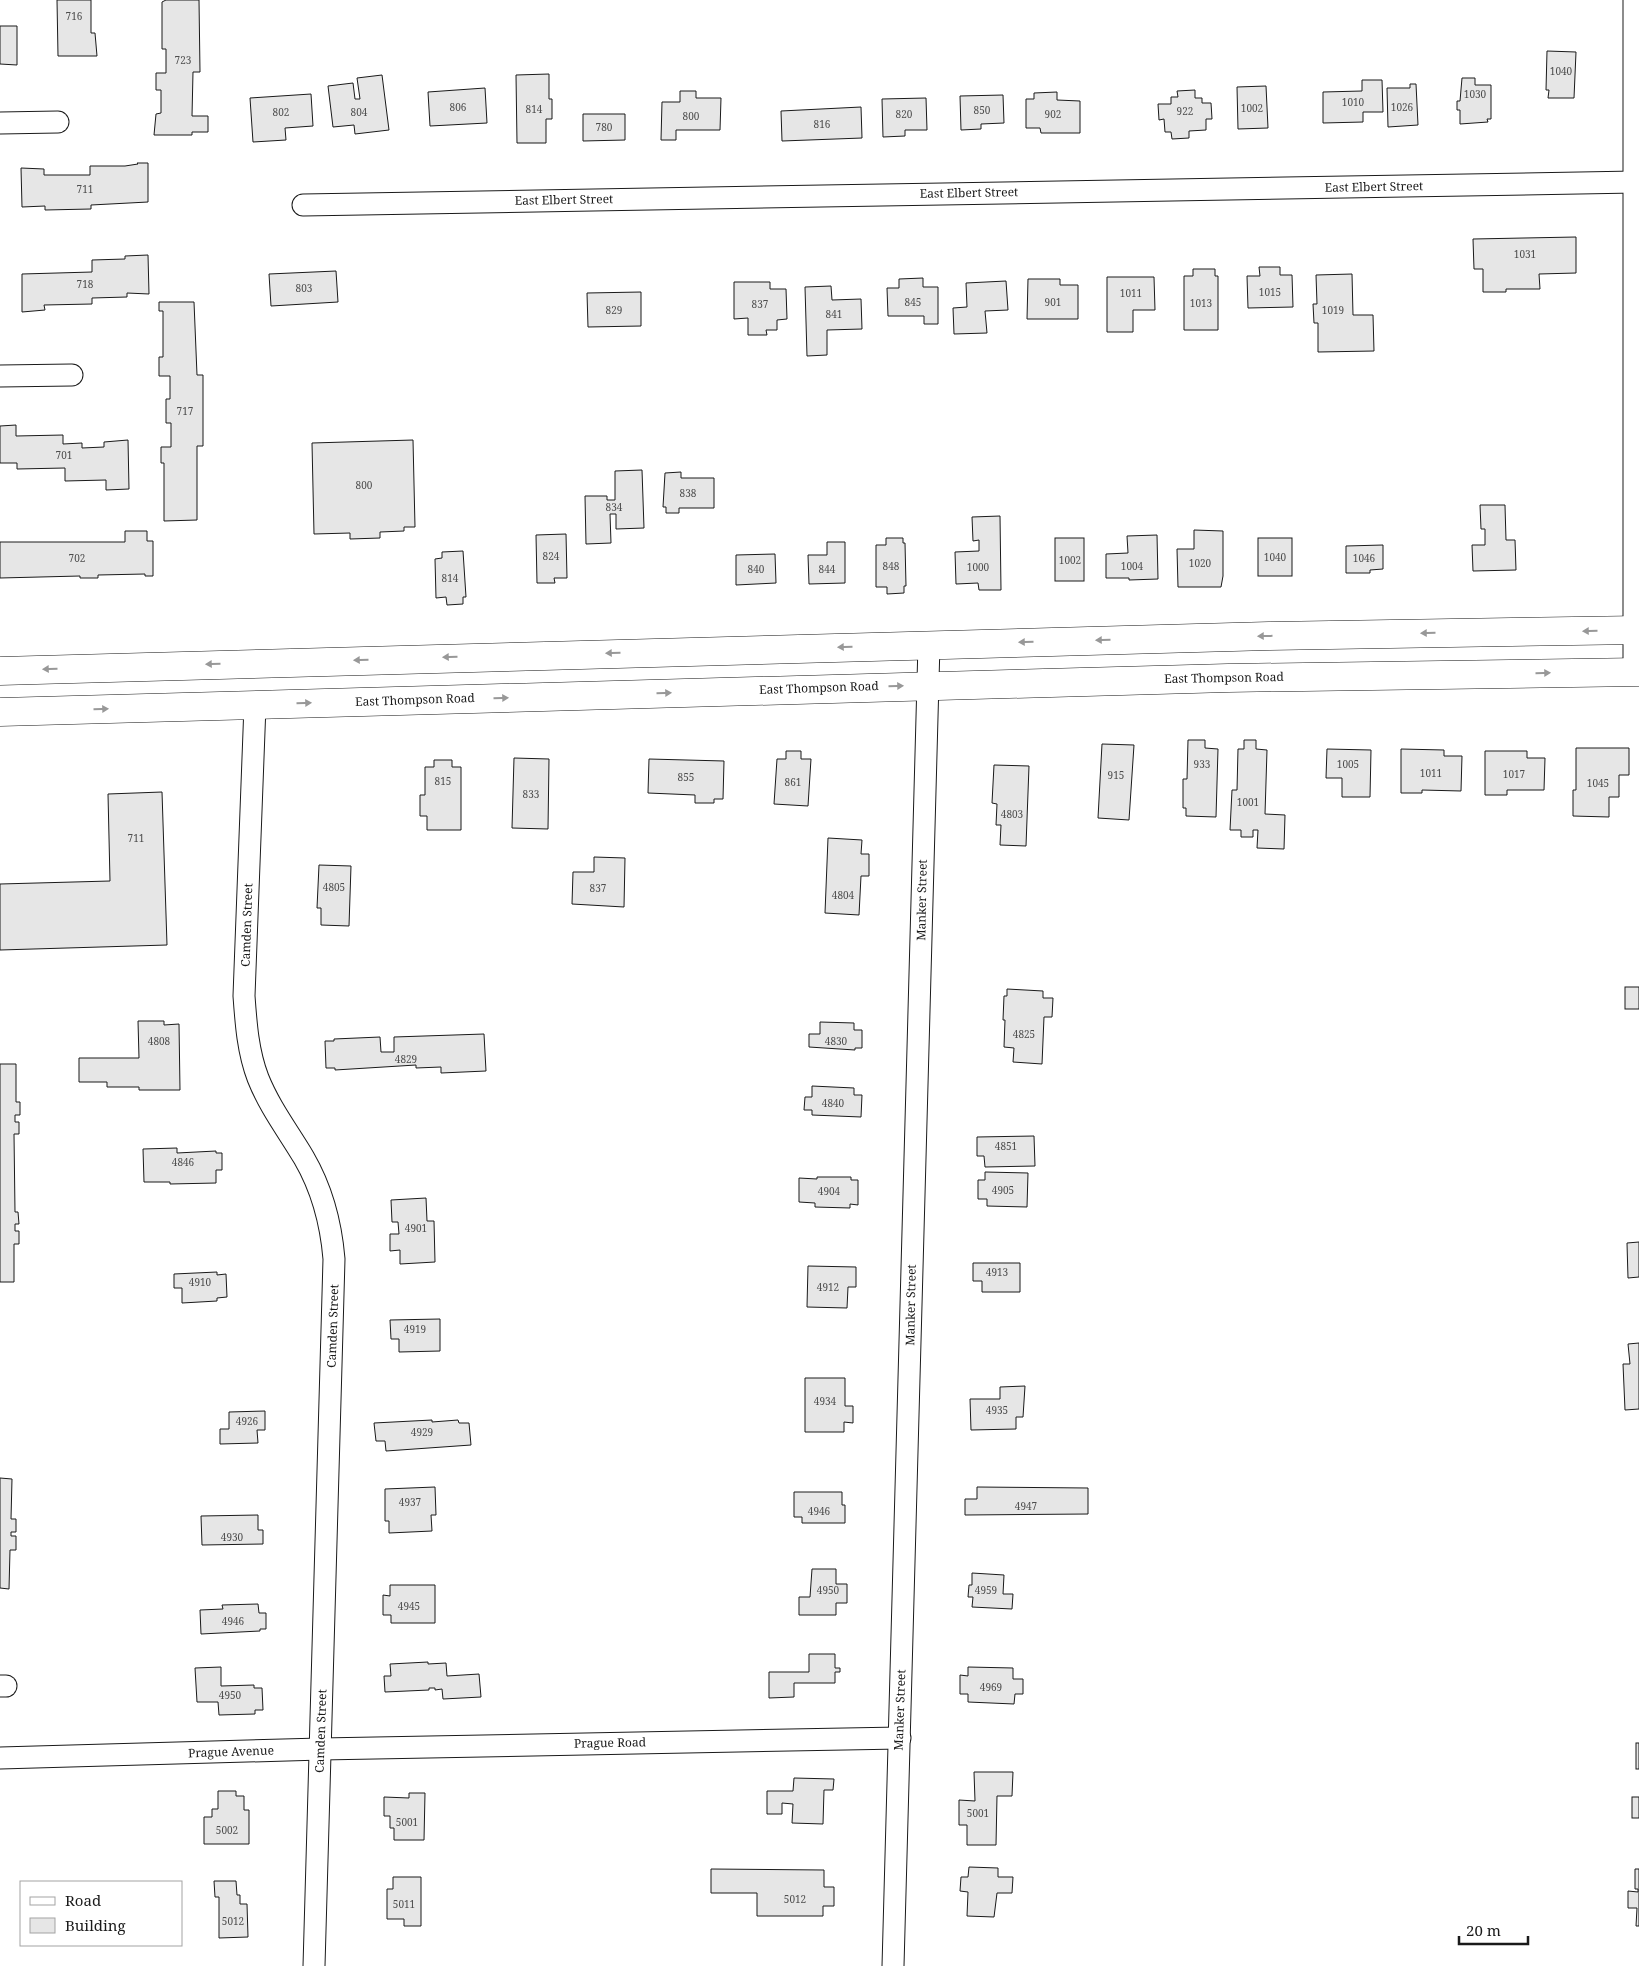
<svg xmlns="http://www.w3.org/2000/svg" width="1639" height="1966" viewBox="0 0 1639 1966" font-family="'Noto Serif',serif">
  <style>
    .building { fill: #e6e6e6; stroke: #1a1a1a }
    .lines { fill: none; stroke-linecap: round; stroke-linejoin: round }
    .minor-casing { stroke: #1a1a1a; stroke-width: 23 }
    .secondary-casing { stroke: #1a1a1a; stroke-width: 29 }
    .minor { stroke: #fff; stroke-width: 21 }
    .secondary { stroke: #fff; stroke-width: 28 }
    .oneway { fill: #989898 }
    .labels { text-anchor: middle; stroke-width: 4; stroke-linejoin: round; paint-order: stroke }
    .number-label { font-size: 10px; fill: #4d4d4d }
    .street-label { font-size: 12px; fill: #1a1a1a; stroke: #fff }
  </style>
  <rect width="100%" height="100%" fill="#fff"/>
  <g class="building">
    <polygon points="57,0 91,0 91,33 95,33 97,56 58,56"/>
    <polygon points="166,0 199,0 200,72 193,72 192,116 208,116 208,132 192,132 192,135 154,135 156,114 161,113 161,90 156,90 156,73 166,73 166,49 162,49 162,2"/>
    <polygon points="0,26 17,26 17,65 0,64"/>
    <polygon points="1547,51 1576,52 1574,98 1548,98 1549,90 1546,90"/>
    <polygon points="549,74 549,99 552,99 552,119 546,119 546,143 517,143 516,75"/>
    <polygon points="382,75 389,130 355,134 354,125 333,127 328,86 353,83 355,99 360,99 357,78"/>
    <polygon points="1462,78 1475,78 1475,85 1491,85 1491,119 1487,119 1488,122 1460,124 1460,110 1457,110 1457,101 1460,101"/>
    <polygon points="1362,80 1382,80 1383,112 1363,112 1363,122 1323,123 1323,92 1362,91"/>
    <polygon points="1410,84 1416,84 1418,125 1388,127 1387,88 1410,88"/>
    <polygon points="1266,86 1268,128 1238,129 1237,87"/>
    <polygon points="485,88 487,123 430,126 428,92"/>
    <polygon points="1195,90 1195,98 1202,98 1202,103 1211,103 1212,119 1206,119 1206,130 1189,131 1189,138 1172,139 1171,132 1165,132 1164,119 1159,120 1158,104 1171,104 1171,97 1178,97 1177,91"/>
    <polygon points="680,91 696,91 696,98 721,98 720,130 676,130 676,140 661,140 662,102 680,102"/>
    <polygon points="1057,92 1057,100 1080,101 1080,133 1041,133 1040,128 1026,128 1026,99 1034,99 1034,93"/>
    <polygon points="311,94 313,126 285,128 286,140 253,142 250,98"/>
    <polygon points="1003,95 1004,123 981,124 981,129 961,130 960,96"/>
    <polygon points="926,98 927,130 905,130 905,136 883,137 882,99"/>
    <polygon points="861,107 862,138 782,141 781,111"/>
    <polygon points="583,114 625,114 625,140 583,141"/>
    <polygon points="137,163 148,163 148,202 91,205 91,209 45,210 45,206 22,207 21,168 44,169 44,175 90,175 90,166 125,166 138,164"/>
    <polygon points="1576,237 1576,273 1539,274 1540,289 1506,289 1506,292 1483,292 1483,269 1474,269 1473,239"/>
    <polygon points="148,255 149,294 127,293 127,297 92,298 92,304 44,305 45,310 22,312 22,274 92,272 92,260 125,259 125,256"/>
    <polygon points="1259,267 1280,267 1280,275 1292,275 1293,307 1248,308 1247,276 1260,276"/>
    <polygon points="1193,269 1215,269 1215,276 1218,276 1218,330 1184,330 1184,276 1193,276"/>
    <polygon points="336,271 338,302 271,306 269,274"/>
    <polygon points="1352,274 1353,315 1373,315 1374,351 1318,352 1318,323 1314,323 1313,304 1317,304 1316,275"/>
    <polygon points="1107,277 1154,277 1155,310 1133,310 1133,332 1107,332"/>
    <polygon points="923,278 923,287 938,287 938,324 924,324 924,316 888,316 887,288 899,288 899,279"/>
    <polygon points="1028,279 1060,279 1060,285 1078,285 1078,319 1027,319"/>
    <polygon points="1006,281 1008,310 985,311 987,333 954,334 953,308 967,307 966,283"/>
    <polygon points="734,282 770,282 770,289 786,289 787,319 777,320 777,330 766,330 767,335 748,335 748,318 734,319"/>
    <polygon points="831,286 832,300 861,299 862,329 827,330 827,355 807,356 805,287"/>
    <polygon points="641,292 641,326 588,327 587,293"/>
    <polygon points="159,302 194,302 197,375 203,375 203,446 197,446 197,520 164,521 164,463 161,463 161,447 171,447 171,423 166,423 166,399 170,399 170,376 159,376 159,357 163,357 163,311 159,311"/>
    <polygon points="16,425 16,436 63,435 63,444 82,443 82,448 104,447 104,442 128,440 129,489 106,490 106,480 65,481 65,468 17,469 17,463 0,463 0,426"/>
    <polygon points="413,440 415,527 404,527 404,531 380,532 380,538 350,539 350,533 314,534 312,443"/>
    <polygon points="642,470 644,528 616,529 616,514 610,514 611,543 586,544 585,496 607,496 607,500 615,500 615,471"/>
    <polygon points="681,472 681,478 714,478 714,508 679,508 679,513 666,513 666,507 663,507 665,473"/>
    <polygon points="1480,505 1505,505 1506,540 1515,540 1516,570 1473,571 1472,545 1485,545 1485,529 1481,529"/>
    <polygon points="1000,516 1001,590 979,590 978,583 956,584 955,552 979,551 979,540 973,541 972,517"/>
    <polygon points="1194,530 1223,531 1223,576 1221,587 1178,587 1177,549 1194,549"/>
    <polygon points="125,531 147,531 147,541 153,541 153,576 145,576 145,574 98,575 98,578 80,578 80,576 0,578 0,542 125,542"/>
    <polygon points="566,534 567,578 554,578 555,583 537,583 536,535"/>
    <polygon points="1157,535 1158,579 1129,580 1129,578 1106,578 1106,554 1128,553 1127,536"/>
    <polygon points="886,538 903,538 903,543 905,543 906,586 904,586 904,593 887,594 887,587 876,587 876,545 886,545"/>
    <rect x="1055" y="538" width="29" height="43"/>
    <rect x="1258" y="538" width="34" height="38"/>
    <polygon points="827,542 845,542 845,583 809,584 808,555 827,555"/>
    <polygon points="1383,545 1383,569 1370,570 1370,573 1346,573 1346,546"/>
    <polygon points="463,551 466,597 463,597 463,604 447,605 446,597 436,598 435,559 442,558 442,552"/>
    <polygon points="775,554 776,583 736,585 736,555"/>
    <polygon points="1188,740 1205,740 1205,748 1218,749 1216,817 1186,816 1186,808 1183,808 1183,779 1187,779"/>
    <polygon points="1244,740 1256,740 1256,749 1267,750 1265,814 1285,815 1284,849 1257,848 1258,830 1253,830 1253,837 1241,837 1241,830 1230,830 1232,790 1237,790 1238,749 1244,749"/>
    <polygon points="1102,744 1134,745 1129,820 1098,818"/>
    <polygon points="1576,748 1629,748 1629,775 1619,775 1619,797 1609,797 1609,817 1573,816 1573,790 1576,790"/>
    <polygon points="1327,749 1371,750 1370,797 1342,797 1342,778 1326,778"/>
    <polygon points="1401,749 1444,750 1444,756 1462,756 1461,791 1422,790 1422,793 1401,793"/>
    <polygon points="786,751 801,751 801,759 811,759 808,806 774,804 777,759 786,759"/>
    <polygon points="1485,751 1527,751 1527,758 1545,758 1544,790 1507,790 1507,795 1485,795"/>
    <polygon points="514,758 549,759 548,829 512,828"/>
    <polygon points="649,759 724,761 723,799 714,799 714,803 695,803 695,795 648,793"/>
    <polygon points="434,760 452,760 452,767 461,767 461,830 427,830 427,816 420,816 420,795 425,795 425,767 434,767"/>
    <polygon points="994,765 1029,766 1026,846 1000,845 1001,825 996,825 997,804 992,803"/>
    <polygon points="162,792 167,945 0,950 0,884 110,881 108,794"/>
    <polygon points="828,838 862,840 861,854 869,854 869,876 861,876 859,915 825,913"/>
    <polygon points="594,857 625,858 624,907 572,904 573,872 594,872"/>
    <polygon points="319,865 351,866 349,926 321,925 321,908 317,908"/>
    <rect x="1625" y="987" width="14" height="22"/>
    <polygon points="1007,989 1043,991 1043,998 1053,998 1052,1017 1044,1017 1042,1064 1013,1062 1014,1048 1004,1047 1005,1020 1003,1020 1004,996 1007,996"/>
    <polygon points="138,1021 164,1021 164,1025 179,1024 180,1090 139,1090 139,1087 107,1087 107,1082 79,1082 79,1058 139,1058"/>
    <polygon points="820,1022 854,1023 854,1030 862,1030 862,1048 855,1048 855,1050 809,1047 809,1034 820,1034"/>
    <polygon points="484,1034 486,1071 441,1073 441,1067 416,1068 416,1065 335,1070 335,1068 326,1068 325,1041 334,1041 334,1039 380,1037 381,1052 394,1052 394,1037"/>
    <polygon points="0,1064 16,1064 16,1102 20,1102 20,1115 15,1115 15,1122 19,1122 19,1134 14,1134 15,1212 18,1212 19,1224 15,1224 15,1231 19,1231 19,1244 14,1244 14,1282 0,1282"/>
    <polygon points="812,1086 854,1088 854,1095 862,1095 861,1117 812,1115 812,1110 804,1110 805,1097 812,1097"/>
    <polygon points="1034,1136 1035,1166 985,1167 984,1156 977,1156 977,1137"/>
    <polygon points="177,1148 177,1153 216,1151 216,1153 222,1153 222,1170 216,1170 216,1183 170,1184 170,1182 144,1182 143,1149"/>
    <polygon points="985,1172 1028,1173 1027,1207 987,1206 987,1199 978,1199 978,1180 985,1180"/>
    <polygon points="817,1177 851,1177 851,1180 858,1180 858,1205 850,1204 850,1208 815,1207 815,1203 799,1202 799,1178 817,1179"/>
    <polygon points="426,1198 427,1221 434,1221 435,1262 400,1264 400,1250 390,1251 390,1234 399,1234 398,1222 392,1222 391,1200"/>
    <polygon points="1639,1242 1639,1277 1628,1278 1627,1243"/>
    <polygon points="973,1263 1020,1263 1020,1292 982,1292 982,1281 973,1281"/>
    <polygon points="808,1266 856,1267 856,1287 848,1287 847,1308 807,1307"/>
    <polygon points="217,1272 217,1275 226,1274 227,1297 217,1298 217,1301 182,1303 182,1288 174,1288 174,1274"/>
    <polygon points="440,1319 440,1351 399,1352 399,1339 391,1339 390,1320"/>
    <polygon points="1639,1343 1639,1409 1625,1410 1623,1364 1630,1364 1628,1344"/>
    <polygon points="805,1378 845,1378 845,1406 853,1406 853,1423 844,1422 844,1432 805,1432"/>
    <polygon points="1025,1386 1023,1417 1016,1417 1016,1429 971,1430 970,1399 1000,1399 1000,1387"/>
    <polygon points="265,1411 265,1430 257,1430 258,1443 220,1444 220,1429 229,1429 229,1412"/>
    <polygon points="432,1420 432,1422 458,1420 459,1423 469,1423 471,1445 386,1451 385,1441 376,1441 374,1423"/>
    <polygon points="0,1478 12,1479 11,1519 16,1519 16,1532 11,1532 11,1536 16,1536 16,1550 10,1550 9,1589 0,1588"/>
    <polygon points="435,1487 436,1515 431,1515 432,1531 389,1533 389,1521 385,1521 385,1489"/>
    <polygon points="977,1487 1088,1488 1088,1514 965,1515 965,1499 977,1499"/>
    <polygon points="794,1492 842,1492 842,1505 845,1505 845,1523 802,1523 802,1517 794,1517"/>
    <polygon points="258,1515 258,1530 263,1530 263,1544 202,1545 201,1516"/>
    <polygon points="812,1569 836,1569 836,1584 847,1584 847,1603 836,1603 836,1615 799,1615 799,1597 810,1597"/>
    <polygon points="972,1573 1004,1575 1003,1594 1013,1594 1012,1609 972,1607 973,1597 968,1597 969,1585 972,1585"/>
    <polygon points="390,1585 435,1585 435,1623 391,1623 391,1615 383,1615 383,1595 390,1596"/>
    <polygon points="258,1604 259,1613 266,1613 266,1629 260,1629 260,1631 201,1634 200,1610 223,1609 222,1605"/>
    <polygon points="809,1654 835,1654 835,1668 840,1668 840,1672 835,1672 835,1683 794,1683 794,1697 769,1698 769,1672 809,1672"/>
    <polygon points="428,1662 428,1664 446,1663 447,1676 479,1674 481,1697 443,1699 442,1689 435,1690 435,1688 429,1688 429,1690 385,1692 384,1676 391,1676 390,1664"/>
    <polygon points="221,1667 221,1686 254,1685 254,1688 262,1688 263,1710 255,1710 255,1714 219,1715 218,1702 197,1702 195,1668"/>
    <polygon points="968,1667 1013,1668 1013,1679 1023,1679 1023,1694 1015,1694 1014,1704 968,1702 968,1694 960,1694 960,1675 968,1676"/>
    <rect x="1636" y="1743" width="3" height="26"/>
    <polygon points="974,1772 1013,1772 1012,1796 997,1796 996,1845 967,1845 967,1825 959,1825 959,1800 975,1801"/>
    <polygon points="794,1778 834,1779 833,1790 824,1790 823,1824 792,1823 793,1804 782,1803 782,1814 767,1814 767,1791 793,1791"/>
    <polygon points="218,1791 236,1791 236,1796 244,1796 244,1810 249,1810 249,1844 204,1844 204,1817 212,1817 212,1809 218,1809"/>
    <polygon points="409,1793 425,1793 424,1840 394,1840 394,1828 390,1828 390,1816 384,1816 384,1797 409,1798"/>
    <rect x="1632" y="1797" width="7" height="21"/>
    <polygon points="969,1867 998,1868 998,1877 1013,1877 1012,1893 997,1893 994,1917 967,1916 968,1892 960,1891 961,1877 968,1877"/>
    <polygon points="711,1869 824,1870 824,1887 834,1887 834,1906 823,1906 823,1916 757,1916 757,1893 711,1893"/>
    <polygon points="1635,1869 1639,1869 1639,1926 1636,1926 1637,1908 1628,1908 1628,1891 1638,1892 1638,1889 1635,1889"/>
    <polygon points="393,1877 421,1877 421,1926 404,1926 404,1919 387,1919 387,1889 393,1889"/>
    <polygon points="214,1881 236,1881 237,1895 240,1895 240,1904 247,1904 248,1937 219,1938 219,1897 215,1897"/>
  </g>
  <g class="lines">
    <g class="minor-casing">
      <g id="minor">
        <polyline points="0,123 58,122"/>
        <polyline points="303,205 1635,182"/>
        <polyline points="0,376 72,375"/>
        <polyline points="1634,672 1634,0"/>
        <path d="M255 705 244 996C246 1024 248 1052 258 1078 270 1108 288 1131 304 1158 322 1189 331 1223 334 1259L314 1966"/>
        <polyline points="0,1686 6,1686"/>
        <polyline points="0,1758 321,1749 900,1738"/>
        <polyline points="893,1966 929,644"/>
      </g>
    </g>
    <g class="secondary-casing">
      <g id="secondary">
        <polyline points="0,671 1269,636 1639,630"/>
        <polyline points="0,712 1228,678 1639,672"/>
      </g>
    </g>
    <use href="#minor" class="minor"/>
    <use href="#secondary" class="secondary"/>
  </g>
  <defs><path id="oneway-solid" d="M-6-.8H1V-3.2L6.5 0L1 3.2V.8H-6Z" transform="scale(1.25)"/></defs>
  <g class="oneway">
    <use href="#oneway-solid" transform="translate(1590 631) rotate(179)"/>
    <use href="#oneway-solid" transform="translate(1428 633) rotate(179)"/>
    <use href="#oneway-solid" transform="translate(1265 636) rotate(179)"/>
    <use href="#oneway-solid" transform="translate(1103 640) rotate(179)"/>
    <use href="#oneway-solid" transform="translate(1026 642) rotate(179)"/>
    <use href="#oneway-solid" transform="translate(845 647) rotate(178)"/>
    <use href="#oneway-solid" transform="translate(613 653) rotate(178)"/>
    <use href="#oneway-solid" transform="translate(450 657) rotate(178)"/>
    <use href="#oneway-solid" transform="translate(361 660) rotate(178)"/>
    <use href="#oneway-solid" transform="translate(213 664) rotate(178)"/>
    <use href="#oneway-solid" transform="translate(50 669) rotate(178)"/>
    <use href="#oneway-solid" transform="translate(1543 673) rotate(-1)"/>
    <use href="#oneway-solid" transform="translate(896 686) rotate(-2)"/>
    <use href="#oneway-solid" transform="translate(664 693) rotate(-2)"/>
    <use href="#oneway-solid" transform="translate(501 698) rotate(-2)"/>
    <use href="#oneway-solid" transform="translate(304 703) rotate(-2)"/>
    <use href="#oneway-solid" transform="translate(101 709) rotate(-2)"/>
  </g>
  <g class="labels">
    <g class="number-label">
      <text x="74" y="20">716</text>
      <text x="183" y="64">723</text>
      <text x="1561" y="75">1040</text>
      <text x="1475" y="98">1030</text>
      <text x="1353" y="106">1010</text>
      <text x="458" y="111">806</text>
      <text x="1402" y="111">1026</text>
      <text x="1252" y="112">1002</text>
      <text x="534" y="113">814</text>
      <text x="982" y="114">850</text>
      <text x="1185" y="115">922</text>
      <text x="281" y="116">802</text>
      <text x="359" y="116">804</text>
      <text x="904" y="118">820</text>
      <text x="1053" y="118">902</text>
      <text x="691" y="120">800</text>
      <text x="822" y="128">816</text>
      <text x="604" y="131">780</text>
      <text x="85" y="193">711</text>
      <text x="1525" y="258">1031</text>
      <text x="85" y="288">718</text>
      <text x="304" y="292">803</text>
      <text x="1270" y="296">1015</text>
      <text x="1131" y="297">1011</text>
      <text x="913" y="306">845</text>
      <text x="1053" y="306">901</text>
      <text x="1201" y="307">1013</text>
      <text x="760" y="308">837</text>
      <text x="614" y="314">829</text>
      <text x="1333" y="314">1019</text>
      <text x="834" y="318">841</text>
      <text x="185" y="415">717</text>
      <text x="64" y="459">701</text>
      <text x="364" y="489">800</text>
      <text x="688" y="497">838</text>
      <text x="614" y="511">834</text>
      <text x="551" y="560">824</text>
      <text x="1275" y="561">1040</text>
      <text x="77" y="562">702</text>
      <text x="1364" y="562">1046</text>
      <text x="1070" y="564">1002</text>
      <text x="1200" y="567">1020</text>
      <text x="891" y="570">848</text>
      <text x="1132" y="570">1004</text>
      <text x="978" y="571">1000</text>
      <text x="756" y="573">840</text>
      <text x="827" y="573">844</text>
      <text x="450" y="582">814</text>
      <text x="1202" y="768">933</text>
      <text x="1348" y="768">1005</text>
      <text x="1431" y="777">1011</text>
      <text x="1514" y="778">1017</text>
      <text x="1116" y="779">915</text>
      <text x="686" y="781">855</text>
      <text x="443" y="785">815</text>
      <text x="793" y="786">861</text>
      <text x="1598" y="787">1045</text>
      <text x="531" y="798">833</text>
      <text x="1248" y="806">1001</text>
      <text x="1012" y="818">4803</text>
      <text x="136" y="842">711</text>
      <text x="334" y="891">4805</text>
      <text x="598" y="892">837</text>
      <text x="843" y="899">4804</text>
      <text x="1024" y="1038">4825</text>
      <text x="159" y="1045">4808</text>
      <text x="836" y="1045">4830</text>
      <text x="406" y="1063">4829</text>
      <text x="833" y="1107">4840</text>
      <text x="1006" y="1150">4851</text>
      <text x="183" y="1166">4846</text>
      <text x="1003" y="1194">4905</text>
      <text x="829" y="1195">4904</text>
      <text x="416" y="1232">4901</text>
      <text x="997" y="1276">4913</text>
      <text x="200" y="1286">4910</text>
      <text x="828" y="1291">4912</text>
      <text x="415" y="1333">4919</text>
      <text x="825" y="1405">4934</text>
      <text x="997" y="1414">4935</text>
      <text x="247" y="1425">4926</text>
      <text x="422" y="1436">4929</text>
      <text x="410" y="1506">4937</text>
      <text x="1026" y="1510">4947</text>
      <text x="819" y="1515">4946</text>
      <text x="232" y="1541">4930</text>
      <text x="828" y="1594">4950</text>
      <text x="986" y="1594">4959</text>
      <text x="409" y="1610">4945</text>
      <text x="233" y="1625">4946</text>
      <text x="991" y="1691">4969</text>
      <text x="230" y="1699">4950</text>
      <text x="978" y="1817">5001</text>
      <text x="407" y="1826">5001</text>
      <text x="227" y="1834">5002</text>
      <text x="795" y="1903">5012</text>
      <text x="404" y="1908">5011</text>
      <text x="233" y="1925">5012</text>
    </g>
    <g class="street-label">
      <text transform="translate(1374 187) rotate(-1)" y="4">East Elbert Street</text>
      <text transform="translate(969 193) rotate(-1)" y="4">East Elbert Street</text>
      <text transform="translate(564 200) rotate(-1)" y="4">East Elbert Street</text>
      <text transform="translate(1224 678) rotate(-1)" y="4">East Thompson Road</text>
      <text transform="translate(819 688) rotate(-2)" y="4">East Thompson Road</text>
      <text transform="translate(415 700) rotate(-2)" y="4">East Thompson Road</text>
      <text transform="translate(922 900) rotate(-89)" y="4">Manker Street</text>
      <text transform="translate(247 925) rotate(-88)" y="4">Camden Street</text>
      <text transform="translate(911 1305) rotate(-89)" y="4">Manker Street</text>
      <text transform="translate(333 1326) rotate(-88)" y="4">Camden Street</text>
      <text transform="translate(900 1710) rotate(-88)" y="4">Manker Street</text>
      <text transform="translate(321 1731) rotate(-88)" y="4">Camden Street</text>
      <text transform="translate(610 1743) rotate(-1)" y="4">Prague Road</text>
      <text transform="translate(231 1752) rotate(-2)" y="4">Prague Avenue</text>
    </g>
  </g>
  <rect x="20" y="1881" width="162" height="65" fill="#ffffff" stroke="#a3a3a3"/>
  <rect x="30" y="1897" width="25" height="8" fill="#ffffff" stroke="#a3a3a3"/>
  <text x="65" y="1906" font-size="15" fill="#1a1a1a">Road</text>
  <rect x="30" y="1918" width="25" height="15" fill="#e6e6e6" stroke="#a3a3a3"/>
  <text x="65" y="1931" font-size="15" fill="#1a1a1a">Building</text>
  <path d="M1459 1936v8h69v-8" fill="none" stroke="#1a1a1a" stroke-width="2.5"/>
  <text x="1466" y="1936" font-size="15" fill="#1a1a1a" stroke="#ffffff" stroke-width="4" paint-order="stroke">20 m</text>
</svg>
